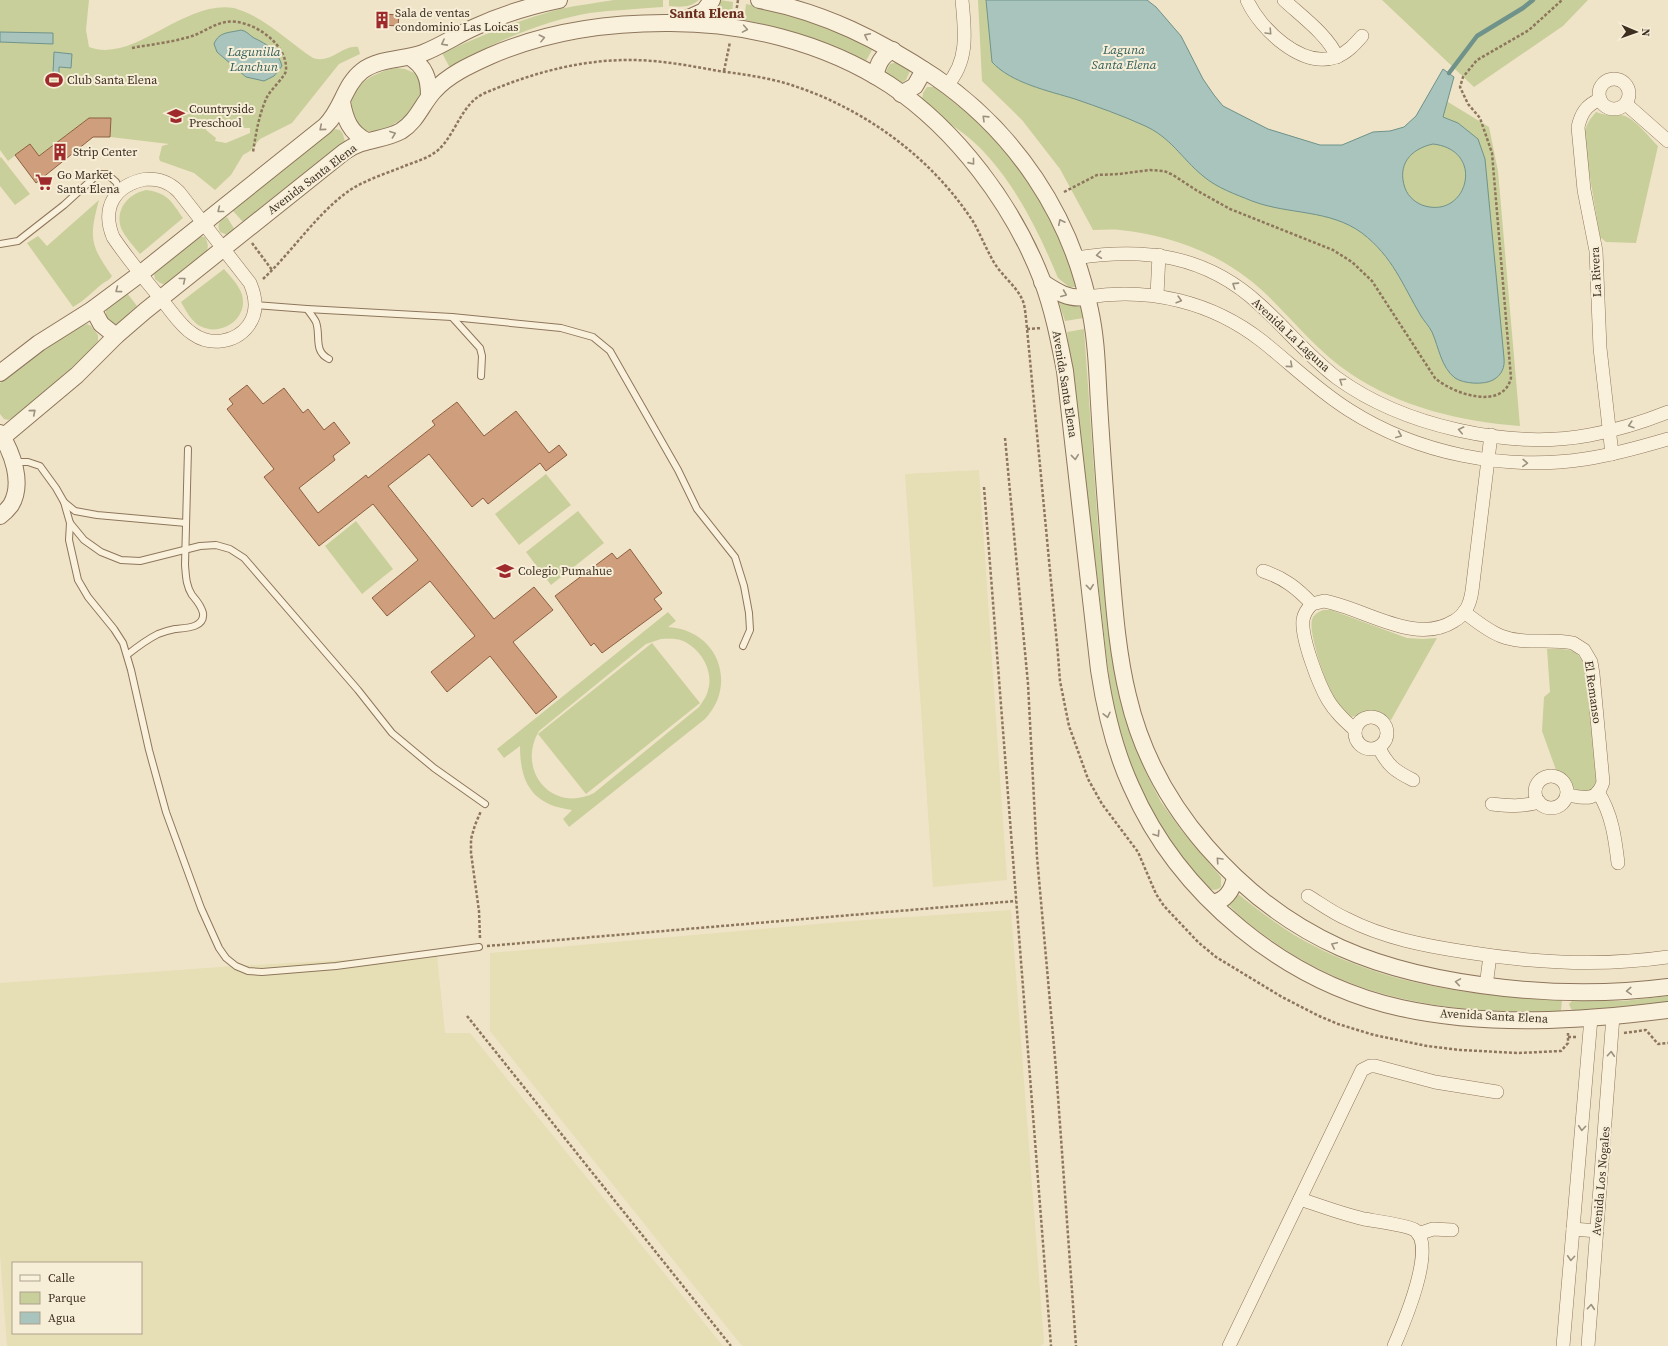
<svg xmlns="http://www.w3.org/2000/svg" width="1668" height="1346" viewBox="0 0 1668 1346" font-family="'Source Serif 4',serif">
  <style>
    .farmland { fill: #e6deb5; fill-rule: evenodd }
    .green { fill: #c9cf9b; fill-rule: evenodd }
    .water { fill: #a9c4bc; stroke: #6f938a; fill-rule: evenodd }
    .lines { fill: none; stroke-linecap: round; stroke-linejoin: round }
    .stream { stroke: #6f938a; stroke-width: 4.5 }
    .building { fill: #cf9f7d; stroke: #8d5f41 }
    .service-casing { stroke: #8d765c; stroke-width: 8 }
    .minor-casing { stroke: #8d765c; stroke-width: 14 }
    .tertiary-casing { stroke: #8d765c; stroke-width: 18 }
    .path { stroke: #8d765c; stroke-width: 2.5; stroke-dasharray: 3 2; stroke-linecap: butt }
    .service { stroke: #faf1dc; stroke-width: 6 }
    .minor { stroke: #faf1dc; stroke-width: 13 }
    .tertiary { stroke: #faf1dc; stroke-width: 16 }
    .oneway { stroke: #9c907e }
    .labels { text-anchor: middle; stroke-width: 4; stroke-linejoin: round; paint-order: stroke }
    .poi-label { font-size: 12px; fill: #3d2e20; stroke: #f7eed8; text-anchor: start }
    .street-label { font-size: 12px; fill: #3d2e20; stroke: #f7eed8 }
    .water-label { font-size: 13px; font-style: italic; fill: #2f5d5a; stroke: #f7eed8 }
    .quarter-label { font-size: 14px; font-weight: bold; fill: #6b2e1e; stroke: #f7eed8 }
  </style>
  <rect width="100%" height="100%" fill="#f0e4c8"/>
  <g class="farmland">
    <polygon points="979,470 1007,880 933,887 905,474"/>
    <polygon points="1011,910 1044,1343 1041,1346 742,1346 490,1031 490,953 851,921"/>
    <path d="M437 955 445 1033H470L723 1346H7L0 1254V983L234 966ZM13 1263H141V1333H13Z"/>
  </g>
  <g class="green">
    <path d="M0 0H89L86 30 89 47C135 64 182 0 234 8 265 17 287 41 313 58 332 64 341 45 358 47L360 54 339 64 292 123 260 139 250 151 243 155 231 175 215 190 194 173 160 161 159 158 162 146 169 144 110 137 111 118H89L39 156 30 144 8 161 0 150ZM207 124 245 128H250V133L226 143 215 141 216 138 206 130Z"/>
    <path d="M614 0H663V7C638 9 614 10 590 13 546 20 487 44 450 68L442 53C480 36 519 20 560 9 578 5 596 3 614 0Z"/>
    <path d="M669 0H699C690 8 681 7 669 6Z"/>
    <path d="M720 0 733 2 732 18H722C716 14 716 6 720 0Z"/>
    <path d="M978 0H1147L1156 7 1181 36 1203 79 1214 95 1223 106 1268 129 1320 145H1342L1373 132 1390 131 1404 127 1416 116 1430 91 1489 127 1498 171 1520 426C1462 422 1400 407 1351 374 1318 352 1295 322 1267 295 1227 256 1175 236 1120 230 1111 229 1102 230 1093 230L1060 169 1022 120 982 81Z"/>
    <polygon points="1382,0 1588,0 1563,26 1474,87"/>
    <path d="M746 4C780 11 813 21 845 35 854 39 865 42 872 50L866 61 862 60C823 42 786 29 744 20Z"/>
    <polygon points="897,62 910,71 906,80 901,83 891,78 886,71 890,64"/>
    <path d="M396 68 405 69 417 74C418 77 421 81 422 85 423 94 415 107 409 112 398 124 370 141 355 124 353 121 353 116 352 112 347 86 374 72 396 68Z"/>
    <path d="M927 87H934C951 100 968 113 984 128 1027 169 1062 229 1076 287H1069L1058 278C1038 230 1014 181 977 145 960 128 937 118 922 100L923 93Z"/>
    <path d="M1596 112C1605 116 1612 115 1621 115 1633 116 1649 137 1658 146L1636 243 1606 242 1600 237 1584 142C1584 129 1587 122 1596 112Z"/>
    <polygon points="335,129 340,130 343,134 345,142 243,222 233,211 234,208 331,131"/>
    <polygon points="1,157 30,194 15,205 0,186 0,158"/>
    <path d="M146 190C168 193 171 201 183 218L140 254C134 247 125 237 121 228 115 209 128 194 146 190Z"/>
    <path d="M99 200C89 237 90 245 112 276 110 280 106 281 102 284 92 292 84 301 73 307L27 243 38 236 47 246Z"/>
    <path d="M227 217 235 230 227 235 220 232C216 224 220 220 227 217Z"/>
    <path d="M199 236 205 237C207 241 209 246 207 250 203 258 175 278 166 285L160 283 155 279 154 274 158 269Z"/>
    <path d="M224 269C230 276 237 283 241 292 251 316 223 338 200 326 192 322 186 311 181 302Z"/>
    <polygon points="127,293 137,306 117,324 113,324 106,318 106,310"/>
    <polygon points="1058,300 1068,305 1081,307 1084,318 1065,321"/>
    <path d="M87 324 91 326 98 335V341L83 358 14 417 8 420 4 419 0 414V383C25 363 57 335 87 324Z"/>
    <path d="M1084 329 1099 541 1126 719 1146 773 1161 802 1182 831 1221 877V887C1209 897 1198 878 1192 869 1165 835 1141 796 1126 754 1110 707 1107 657 1101 608 1097 572 1092 536 1088 500 1082 444 1073 388 1067 332Z"/>
    <polygon points="546,474 571,505 519,545 495,514"/>
    <polygon points="578,511 604,543 551,585 526,552"/>
    <polygon points="356,521 393,569 362,594 325,546"/>
    <path d="M1323 610H1331L1407 638 1423 639 1437 638 1391 720C1373 708 1370 713 1351 717 1342 712 1336 703 1332 694 1325 682 1308 631 1312 620 1313 615 1318 612 1323 610Z"/>
    <path d="M668 612 676 621 668 627C718 630 738 684 705 719L569 827 563 819 572 810C533 805 520 784 520 746L504 758 497 749ZM661 639C668 639 676 638 683 641 701 649 714 671 708 690 707 696 703 701 699 707L594 793C552 814 516 770 539 731L646 644Z"/>
    <polygon points="652,643 700,703 586,794 538,734"/>
    <path d="M1547 649C1569 649 1579 647 1586 671L1598 784 1591 792C1565 792 1576 780 1556 770L1542 731 1544 697 1550 692Z"/>
    <path d="M1237 893C1263 914 1290 935 1320 949 1395 986 1479 997 1562 1000L1561 1011C1461 1014 1366 1004 1281 947 1263 934 1244 922 1229 905V902Z"/>
    <polygon points="1668,996 1668,1003 1603,1010 1573,1010 1571,1009 1569,1004 1573,1000 1623,1001"/>
  </g>
  <g class="water">
    <path d="M986 0H1147L1156 7 1181 36 1203 79 1214 95 1223 106 1268 129 1320 145H1342L1373 132 1390 131 1404 127 1416 116 1443 69 1454 77 1443 117 1458 123 1478 139 1485 159 1504 358C1505 367 1502 375 1493 380 1484 385 1464 384 1455 378 1441 367 1439 348 1432 332 1429 326 1424 321 1421 316 1402 284 1393 257 1362 233 1329 209 1289 215 1252 201 1235 194 1217 188 1203 176 1181 158 1171 137 1143 125 1121 115 1098 107 1075 99 1049 91 1011 83 992 62ZM1433 144C1486 150 1468 218 1425 206 1417 204 1408 197 1405 188 1397 165 1410 149 1433 144Z"/>
    <path d="M241 30C247 31 249 35 254 38 267 44 278 51 282 66L274 76 264 81 246 77 217 52 214 44C219 31 230 33 241 30Z"/>
    <polygon points="0,32 53,33 53,44 0,42"/>
    <polygon points="54,52 72,54 71,68 59,67 59,73 53,73"/>
  </g>
  <g class="lines">
    <polyline class="stream" points="1449,73 1477,36 1523,8 1533,0"/>
  </g>
  <g class="building">
    <polygon points="383,14 399,15 398,26 382,25"/>
    <polygon points="89,118 111,118 110,137 93,137 36,183 15,155 30,144 39,156"/>
    <polygon points="247,385 263,404 284,388 303,413 308,409 324,430 334,422 350,443 333,456 335,460 299,488 318,513 366,475 368,478 435,425 432,421 457,402 484,436 516,411 549,453 559,445 567,455 546,471 540,463 488,504 483,498 472,507 429,454 388,486 494,619 534,587 553,610 513,642 557,697 536,714 490,656 447,692 431,672 475,636 430,581 387,616 372,598 418,560 373,504 319,546 264,477 274,469 227,409 233,404 229,399"/>
    <polygon points="630,549 662,593 654,599 662,609 602,653 594,643 591,646 555,596 612,553 617,559"/>
  </g>
  <g class="lines">
    <g class="service-casing">
      <g id="service">
        <polyline points="0,244 18,241 64,205 98,174 107,174 116,182 120,190"/>
        <path d="M255 305 307 309C310 313 314 318 316 322 321 336 313 351 329 359"/>
        <polyline points="307,309 452,317 480,348 482,356 481,376"/>
        <polyline points="452,317 561,328 593,337 610,351 678,470 697,509 735,557 744,586 749,613 750,630 743,646"/>
        <polyline points="15,462 28,462 40,466 56,488 64,502 70,523 84,540 101,552 121,560 140,561 200,546 216,545 230,549 244,558 358,690 392,733 434,768 485,804"/>
        <polyline points="64,502 75,511 97,515 186,523"/>
        <polyline points="70,523 69,540 78,580 88,597 114,629 123,643 131,670 149,750 166,812 201,908 219,948 226,958 236,966 248,971 262,972 336,966 479,947"/>
        <path d="M127 655C137 647 146 640 158 634 163 632 170 630 175 629 185 628 205 628 203 613 201 605 197 601 192 595 186 586 186 576 185 565L188 449"/>
      </g>
    </g>
    <g class="minor-casing">
      <g id="minor">
        <path d="M1247 0C1260 29 1302 69 1336 57 1347 53 1355 44 1362 36"/>
        <path d="M1284 0C1300 15 1329 36 1337 57"/>
        <circle cx="1614" cy="94" r="15"/>
        <path d="M947 85C969 61 965 31 962 0"/>
        <path d="M1599 100C1586 105 1581 114 1578 127L1584 190 1596 251 1600 348 1612 454"/>
        <polyline points="1626,104 1668,141"/>
        <path d="M146 179C160 179 169 182 179 192L250 283C256 297 258 313 248 326 235 343 210 346 193 334 182 327 174 315 166 305 148 283 129 261 113 237 101 207 115 185 146 179Z"/>
        <path d="M1076 258C1144 247 1206 255 1259 304 1286 328 1308 356 1337 378 1403 426 1510 450 1590 435 1617 430 1643 422 1668 412"/>
        <polyline points="1157,295 1159,255"/>
        <path d="M1087 297C1150 287 1212 302 1262 341 1291 364 1317 390 1349 410 1418 454 1505 471 1585 459 1613 455 1641 447 1668 439"/>
        <path d="M1263 571C1284 578 1297 588 1312 604"/>
        <path d="M1464 612C1476 621 1488 631 1501 636 1524 645 1549 638 1573 643L1584 650 1591 662 1593 674 1603 782C1597 802 1584 798 1568 795"/>
        <circle cx="1371" cy="733" r="16"/>
        <path d="M1355 730C1345 721 1335 712 1328 700 1319 685 1301 638 1303 620 1304 613 1307 609 1312 604L1324 601C1364 608 1415 646 1454 621 1466 614 1470 604 1472 591L1491 435"/>
        <path d="M1379 748C1388 766 1395 771 1413 780"/>
        <circle cx="1551" cy="792" r="16"/>
        <path d="M1598 792C1612 814 1615 838 1618 863"/>
        <path d="M1492 804C1509 806 1522 807 1539 802"/>
        <path d="M1308 896C1321 904 1333 913 1347 919 1384 938 1426 946 1466 952 1534 963 1600 967 1668 957"/>
        <polyline points="1486,986 1490,956"/>
        <path d="M1300 1199C1321 1206 1342 1214 1364 1219 1375 1221 1407 1225 1415 1230 1437 1247 1403 1325 1394 1346"/>
        <polyline points="1573,1229 1597,1231"/>
        <polyline points="1418,1234 1433,1229 1452,1230"/>
        <polyline points="1229,1346 1362,1070 1370,1066 1375,1066 1435,1082 1497,1092"/>
        <polyline points="1563,1346 1591,1018"/>
        <polyline points="1588,1346 1613,1016"/>
      </g>
    </g>
    <g class="tertiary-casing">
      <g id="tertiary">
        <path d="M759 0C824 12 881 41 935 77 1015 132 1071 215 1090 310 1097 341 1097 372 1099 403 1102 454 1106 506 1110 557 1114 604 1117 651 1128 696 1141 752 1168 802 1206 846 1288 941 1383 975 1505 988 1560 994 1614 994 1668 987"/>
        <polyline points="682,21 704,11 712,0"/>
        <path d="M410 57C425 67 429 78 429 96"/>
        <path d="M875 76C878 64 881 56 893 50"/>
        <polyline points="901,94 915,86 924,70"/>
        <path d="M342 102C345 119 350 133 367 141"/>
        <path d="M1042 282C1057 292 1069 300 1087 297"/>
        <polyline points="93,309 101,324 116,336"/>
        <path d="M0 373 39 343 93 309 140 274 325 126C342 110 344 85 362 71 379 58 403 60 423 53 441 46 457 35 475 27 501 15 530 6 559 0"/>
        <path d="M0 433C12 452 24 483 11 505 8 509 4 513 0 516"/>
        <path d="M3 437 77 375 116 336 145 311 344 152C363 138 383 141 401 131 417 121 422 104 434 91 448 75 470 65 490 56 545 32 605 23 665 23 742 22 824 42 890 85 957 130 1013 205 1042 280 1053 309 1059 340 1065 371L1099 670C1105 710 1114 749 1131 786 1179 896 1285 982 1401 1008 1488 1027 1581 1021 1668 1010"/>
        <path d="M1213 903C1226 900 1232 891 1235 878"/>
      </g>
    </g>
    <g class="path">
      <polyline points="736,13 738,0"/>
      <path d="M132 48C153 44 175 42 195 35 205 31 214 24 226 22 250 18 288 43 286 70 286 76 271 89 267 97 259 114 256 133 253 152"/>
      <polyline points="724,71 730,42"/>
      <path d="M1064 192 1097 175 1119 174 1150 170 1164 171 1173 175 1196 190 1230 209 1333 250 1352 262 1372 281 1435 378C1453 394 1503 411 1511 378L1492 153 1480 118 1468 104 1460 87 1463 77 1477 60 1529 30 1562 0"/>
      <polyline points="252,243 272,270"/>
      <path d="M263 279C293 251 316 214 350 190 367 179 388 173 407 165 418 161 428 158 437 151 456 135 461 103 485 93 539 70 594 56 653 61 675 63 697 67 719 71 741 74 764 77 785 83 861 106 931 156 974 223 980 234 985 246 991 257 999 274 1015 284 1022 299 1025 305 1025 312 1026 318L1058 655 1060 681 1069 726 1088 779 1102 804 1138 852 1156 894 1164 906 1198 942 1216 957 1282 997 1319 1016 1338 1024 1374 1035 1427 1046 1460 1050 1519 1053 1561 1051 1568 1043V1033"/>
      <polyline points="1027,329 1042,328"/>
      <polyline points="1005,438 1028,684 1037,857 1056,1069 1076,1346"/>
      <polyline points="984,487 1051,1346"/>
      <polyline points="480,938 479,911 471,853 471,839 475,825 481,811"/>
      <polyline points="487,946 1016,901"/>
      <polyline points="467,1016 731,1346"/>
      <polyline points="1624,1033 1646,1030 1658,1044 1668,1043"/>
      <polyline points="1568,1037 1577,1037"/>
    </g>
    <use href="#service" class="service"/>
    <use href="#minor" class="minor"/>
    <use href="#tertiary" class="tertiary"/>
  </g>
  <defs><path id="oneway-chevron" d="M-2-3.5L2.5 0L-2 3.5" fill="none" stroke-width="1.6" stroke-linecap="round" stroke-linejoin="round"/></defs>
  <g class="oneway">
    <use href="#oneway-chevron" transform="translate(745 29) rotate(10)"/>
    <use href="#oneway-chevron" transform="translate(1269 32) rotate(47)"/>
    <use href="#oneway-chevron" transform="translate(867 36) rotate(-153)"/>
    <use href="#oneway-chevron" transform="translate(542 38) rotate(-14)"/>
    <use href="#oneway-chevron" transform="translate(444 43) rotate(152)"/>
    <use href="#oneway-chevron" transform="translate(985 118) rotate(-136)"/>
    <use href="#oneway-chevron" transform="translate(322 128) rotate(140)"/>
    <use href="#oneway-chevron" transform="translate(393 134) rotate(-20)"/>
    <use href="#oneway-chevron" transform="translate(972 162) rotate(51)"/>
    <use href="#oneway-chevron" transform="translate(220 210) rotate(142)"/>
    <use href="#oneway-chevron" transform="translate(1061 222) rotate(-116)"/>
    <use href="#oneway-chevron" transform="translate(1099 255) rotate(173)"/>
    <use href="#oneway-chevron" transform="translate(183 280) rotate(-39)"/>
    <use href="#oneway-chevron" transform="translate(1235 285) rotate(-147)"/>
    <use href="#oneway-chevron" transform="translate(118 290) rotate(143)"/>
    <use href="#oneway-chevron" transform="translate(1064 294) rotate(23)"/>
    <use href="#oneway-chevron" transform="translate(1179 300) rotate(16)"/>
    <use href="#oneway-chevron" transform="translate(1290 365) rotate(41)"/>
    <use href="#oneway-chevron" transform="translate(1342 381) rotate(-146)"/>
    <use href="#oneway-chevron" transform="translate(33 412) rotate(-40)"/>
    <use href="#oneway-chevron" transform="translate(1631 425) rotate(163)"/>
    <use href="#oneway-chevron" transform="translate(1461 430) rotate(-168)"/>
    <use href="#oneway-chevron" transform="translate(1399 435) rotate(23)"/>
    <use href="#oneway-chevron" transform="translate(1075 457) rotate(84)"/>
    <use href="#oneway-chevron" transform="translate(1525 463) rotate(2)"/>
    <use href="#oneway-chevron" transform="translate(1090 587) rotate(84)"/>
    <use href="#oneway-chevron" transform="translate(1107 715) rotate(77)"/>
    <use href="#oneway-chevron" transform="translate(1157 834) rotate(57)"/>
    <use href="#oneway-chevron" transform="translate(1219 860) rotate(-133)"/>
    <use href="#oneway-chevron" transform="translate(1334 945) rotate(-155)"/>
    <use href="#oneway-chevron" transform="translate(1458 982) rotate(-171)"/>
    <use href="#oneway-chevron" transform="translate(1629 991) rotate(176)"/>
    <use href="#oneway-chevron" transform="translate(1611 1054) rotate(-86)"/>
    <use href="#oneway-chevron" transform="translate(1582 1128) rotate(95)"/>
    <use href="#oneway-chevron" transform="translate(1571 1258) rotate(94)"/>
    <use href="#oneway-chevron" transform="translate(1591 1307) rotate(-85)"/>
  </g>
  <defs>
    <g id="building-bare" transform="scale(1.38)"><path d="M-4-6H4V6H1V3H-1V6H-4ZM-2.5-4.3h1.7v1.8h-1.7ZM.8-4.3h1.7v1.8H.8ZM-2.5-1h1.7V.8h-1.7ZM.8-1h1.7V.8H.8Z" fill="#9e2a2b" stroke="#f7eed8" stroke-width="2.5" paint-order="stroke"/></g>
    <g id="stadium-bare" transform="scale(1.38)"><path d="M0-5a6.5 5 0 1 0 0 10a6.5 5 0 1 0 0-10ZM-3.5-1.8h7v3.6h-7Z" fill="#9e2a2b" stroke="#f7eed8" stroke-width="2.5" paint-order="stroke"/></g>
    <g id="school-bare" transform="scale(1.38)"><path d="M0-5L7-2L0 1L-7-2ZM-4 1L0 2.5L4 1V4Q0 6-4 4Z" fill="#9e2a2b" stroke="#f7eed8" stroke-width="2.5" paint-order="stroke"/></g>
    <g id="supermarket-bare" transform="scale(1.38)"><path d="M-6-5.5h2.5l.6 2H6L4.5 2H-2.5L-4.4-4H-6ZM-1.5 3.2a1.3 1.3 0 1 0 .1 0ZM3 3.2a1.3 1.3 0 1 0 .1 0Z" fill="#9e2a2b" stroke="#f7eed8" stroke-width="2.5" paint-order="stroke"/></g>
  </defs>
  <g fill-rule="evenodd">
    <use href="#building-bare" x="382" y="20"/>
    <use href="#stadium-bare" x="54" y="80"/>
    <use href="#school-bare" x="176" y="116"/>
    <use href="#building-bare" x="60" y="152"/>
    <use href="#supermarket-bare" x="44" y="182"/>
    <use href="#school-bare" x="505" y="571"/>
  </g>
  <g class="labels">
    <g class="poi-label">
      <text x="395" y="17">Sala de ventas<tspan x="395" dy="14">condominio Las Loicas</tspan></text>
      <text x="67" y="84">Club Santa Elena</text>
      <text x="189" y="113">Countryside<tspan x="189" dy="14">Preschool</tspan></text>
      <text x="73" y="156">Strip Center</text>
      <text x="57" y="179">Go Market<tspan x="57" dy="14">Santa Elena</tspan></text>
      <text x="518" y="575">Colegio Pumahue</text>
    </g>
    <g class="street-label">
      <text transform="translate(312 179) rotate(-37)" y="4">Avenida Santa Elena</text>
      <text transform="translate(1596 272) rotate(-93)" y="4">La Rivera</text>
      <text transform="translate(1291 335) rotate(43)" y="4">Avenida La Laguna</text>
      <text transform="translate(1065 384) rotate(81)" y="4">Avenida Santa Elena</text>
      <text transform="translate(1593 692) rotate(82)" y="4">El Remanso</text>
      <text transform="translate(1494 1016) rotate(3)" y="4">Avenida Santa Elena</text>
      <text transform="translate(1601 1181) rotate(-85)" y="4">Avenida Los Nogales</text>
    </g>
    <g class="water-label">
      <text x="1124" y="54">Laguna<tspan x="1124" dy="15">Santa Elena</tspan></text>
      <text x="254" y="56">Lagunilla<tspan x="254" dy="15">Lanchun</tspan></text>
    </g>
    <g class="quarter-label">
      <text x="707" y="18">Santa Elena</text>
    </g>
  </g>
  <rect x="12" y="1262" width="130" height="72" fill="#f7eed8" stroke="#ada18e"/>
  <rect x="20" y="1275" width="20" height="6" fill="#faf1dc" stroke="#ada18e"/>
  <text x="48" y="1282" font-size="12" fill="#3d2e20">Calle</text>
  <rect x="20" y="1292" width="20" height="12" fill="#c9cf9b" stroke="#ada18e"/>
  <text x="48" y="1302" font-size="12" fill="#3d2e20">Parque</text>
  <rect x="20" y="1312" width="20" height="12" fill="#a9c4bc" stroke="#ada18e"/>
  <text x="48" y="1322" font-size="12" fill="#3d2e20">Agua</text>
  <g transform="translate(1636 32) rotate(92)" stroke="#f7eed8" stroke-width="3" paint-order="stroke">
  <path d="M0-3L7 15L0 10L-7 15Z" fill="#3d2e20"/>
  <text y="-6" font-size="11" font-weight="bold" text-anchor="middle" fill="#3d2e20">N</text>
  </g>
</svg>
